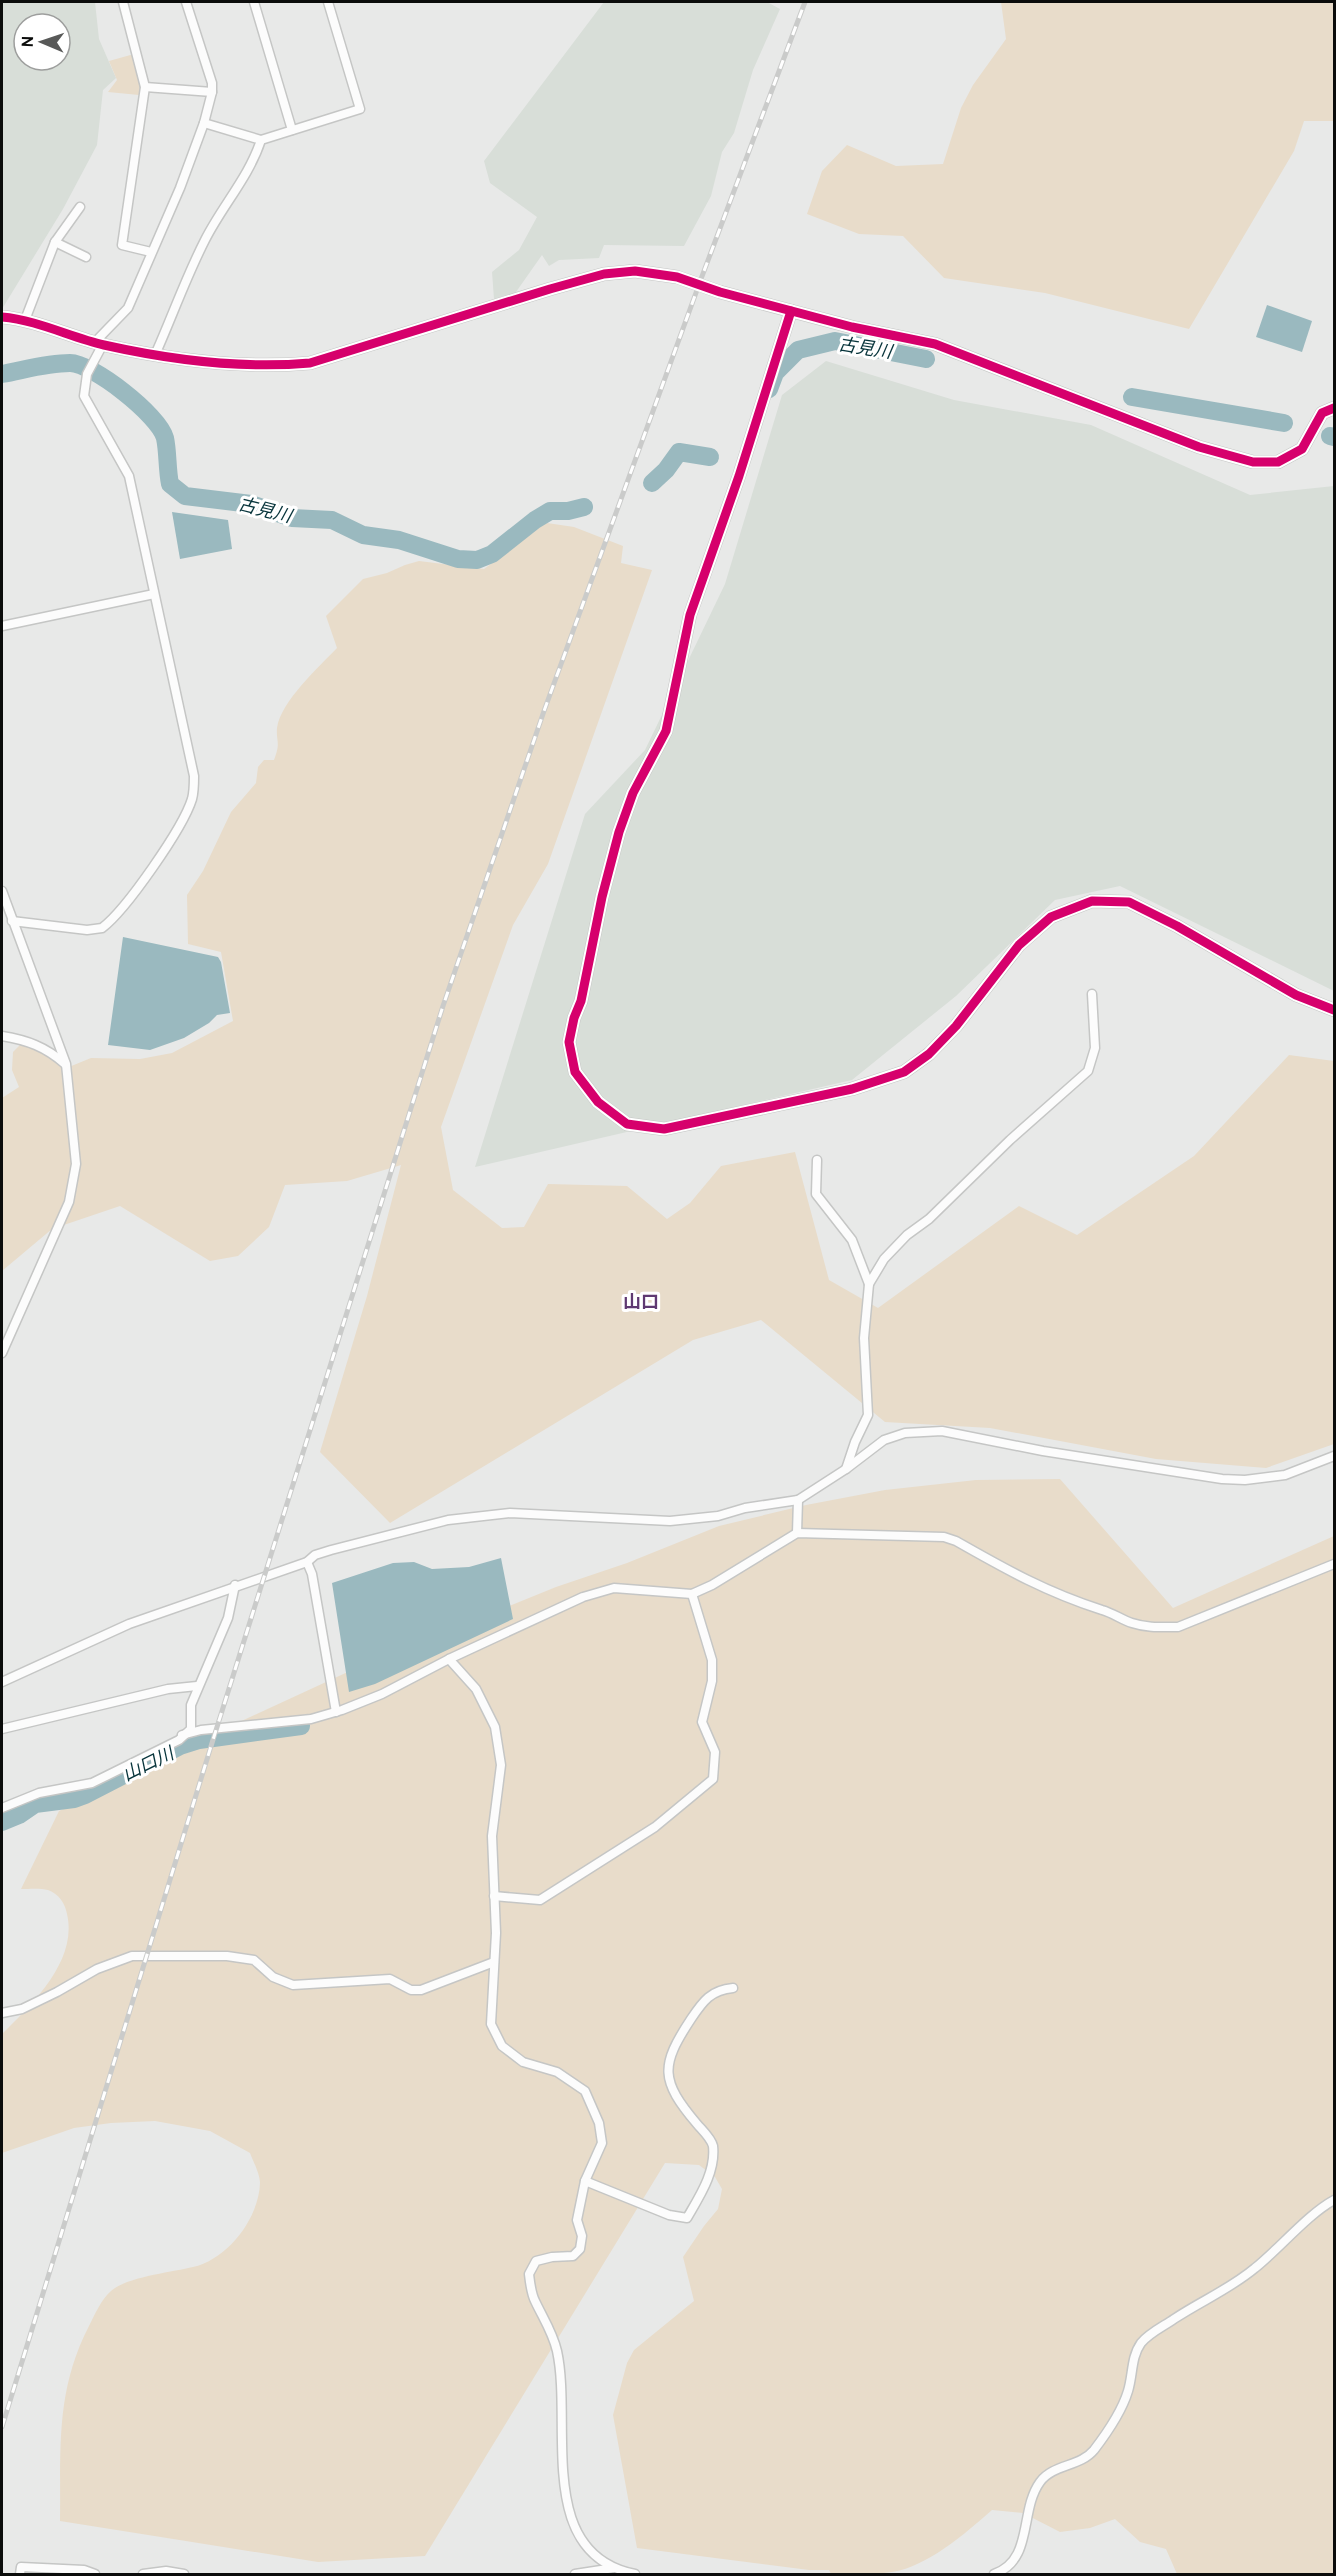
<svg xmlns="http://www.w3.org/2000/svg" width="1336" height="2576" viewBox="0 0 1336 2576" font-family="Overpass,'Noto Sans JP',sans-serif">
  <style>
    .built { fill: #d8ded8; fill-rule: evenodd }
    .green { fill: #e8dcca }
    .water { fill: #9ab9bf }
    .lines { fill: none; stroke-linecap: round; stroke-linejoin: round }
    .river { stroke: #9ab9bf; stroke-width: 18 }
    .minor-casing { stroke: #c5c6c5; stroke-width: 11 }
    .tertiary-casing { stroke: #c5c6c5; stroke-width: 14 }
    .minor { stroke: #fcfcfc; stroke-width: 8 }
    .tertiary { stroke: #fcfcfc; stroke-width: 10 }
    .rail-casing { stroke: #cacbca; stroke-width: 5 }
    .rail { stroke: #fff; stroke-width: 3; stroke-dasharray: 9; stroke-linecap: butt }
    .cycleway-casing { stroke: #fff; stroke-width: 13 }
    .cycleway { stroke: #d6006c; stroke-width: 9 }
    .labels { text-anchor: middle; stroke-width: 6; stroke-linejoin: round; paint-order: stroke }
    .water-label { font-size: 18px; font-style: italic; fill: #07343b; stroke: #fff }
    .neighbourhood-label { font-size: 18px; font-weight: bold; fill: #5f3971; stroke: #fff }
  </style>
  <rect width="100%" height="100%" fill="#e8e9e8"/>
  <g class="built">
    <path d="M2 2H95L99 39 116 78 103 90 97 145 63 209 2 309ZM24 24H60V60H24Z"/>
    <polygon points="604,2 767,2 780,9 753,70 734,133 722,152 711,196 684,246 604,245 599,258 559,260 549,266 542,255 516,292 494,299 492,272 519,250 537,217 490,183 484,161"/>
    <polygon points="826,361 954,400 1091,425 1250,495 1334,486 1334,991 1120,886 1055,900 956,996 852,1080 475,1167 585,814 645,750 725,584 782,395"/>
  </g>
  <g class="green">
    <polygon points="1001,2 1334,2 1334,121 1304,121 1294,151 1189,329 1045,293 944,278 903,236 859,234 807,214 822,171 847,145 896,166 943,164 961,108 973,85 1006,39"/>
    <polygon points="134,54 141,78 139,95 108,92 117,80 109,61"/>
    <path d="M547 523 574 527 623 546 621 563 652 570 548 864 513 925 441 1127 453 1190 502 1228 524 1227 548 1184 627 1186 667 1219 690 1203 721 1166 795 1152 829 1280 878 1308 1019 1206 1077 1235 1194 1156 1289 1055 1334 1061V1444L1266 1468 1156 1459 990 1428 885 1422 761 1320 693 1340 390 1523 320 1452 367 1296 401 1165 347 1181 285 1185 269 1227 238 1256 210 1261 120 1206 52 1229 2 1271V1098L19 1087 12 1070 13 1052 21 1044C40 1047 51 1055 64 1069L91 1058 140 1059 172 1053 233 1021 221 952 188 944 187 895 203 871 231 812 256 783 258 767 264 760H274C281 742 276 742 277 728 281 701 319 667 337 648L326 616 363 579 387 573 405 565 419 561 484 569C506 554 523 532 547 523Z"/>
    <path d="M1060 1479 1173 1608 1334 1536V2574H1177L1166 2549 1140 2542 1115 2519 1090 2528 1060 2532 1023 2513 992 2510C967 2532 937 2558 905 2569 882 2576 854 2574 831 2574L829 2570H809L637 2548 613 2415 627 2363 634 2350 694 2301 683 2257 704 2226 718 2209 722 2189 715 2177 699 2165 665 2163 425 2556 318 2562 60 2521C61 2449 55 2392 89 2326 95 2314 101 2300 111 2291 126 2277 173 2272 193 2267 228 2259 259 2218 260 2183 260 2174 253 2161 250 2153L210 2131 155 2121 111 2123 74 2128 2 2153V2034C32 2004 78 1961 67 1914 65 1903 59 1894 48 1890 41 1888 29 1889 21 1889L59 1811 220 1731 352 1670 556 1587 627 1563 719 1526 806 1505 885 1490 976 1480Z"/>
  </g>
  <g class="water">
    <polygon points="1267,305 1312,321 1302,352 1256,337"/>
    <polygon points="172,512 228,520 232,549 180,559"/>
    <polygon points="123,937 218,957 221,962 230,1013 217,1015 209,1023 184,1038 150,1050 108,1045"/>
    <polygon points="501,1558 513,1619 375,1684 349,1692 332,1583 393,1563 414,1562 432,1569 469,1567"/>
  </g>
  <g class="lines">
    <g class="river">
      <path d="M2 374C24 370 47 363 70 363 92 363 159 415 165 438 168 452 167 469 170 484L185 496 251 504 292 518 332 520 363 535 399 540 458 559 477 560 492 554 535 520 550 511H568L584 507"/>
      <polyline points="769,389 775,373 798,350 835,341 926,359"/>
      <polyline points="1132,397 1284,423"/>
      <polyline points="1330,436 1334,437"/>
      <polyline points="652,483 666,470 679,452 710,457"/>
      <polyline points="2,1822 19,1815 35,1804 74,1799 85,1795 180,1746 199,1740 301,1726"/>
    </g>
    <g class="minor-casing">
      <g id="minor">
        <polyline points="123,2 145,87 122,245 151,252"/>
        <polyline points="254,2 292,130"/>
        <polyline points="145,87 212,92"/>
        <polyline points="204,123 261,140"/>
        <polyline points="55,242 86,257"/>
        <polyline points="25,320 55,242 80,207"/>
        <polyline points="95,342 128,308 180,188 204,123 212,92 212,83 186,2"/>
        <path d="M155 355C172 317 186 277 205 240 222 206 249 177 261 140L360 109 328 2"/>
        <polyline points="2,626 154,594"/>
        <polyline points="2,891 66,1064 76,1164 69,1202 2,1353"/>
        <path d="M12 921 87 930 102 928C126 910 183 828 192 799 194 792 194 783 194 776L129 476 84 396 87 374 103 344"/>
        <path d="M2 1036C27 1040 46 1047 65 1064"/>
        <polyline points="817,1160 816,1194 852,1240 869,1284"/>
        <polyline points="846,1469 855,1442 868,1415 864,1338 869,1284 884,1259 907,1235 929,1219 1010,1140 1088,1071 1095,1048 1092,994"/>
        <polyline points="797,1533 798,1500"/>
        <polyline points="307,1562 312,1574 336,1712"/>
        <path d="M449 1659 476 1689 495 1727 501 1765 492 1836 496 1933 491 2024 502 2046 523 2062 557 2072 585 2091 599 2123 602 2143 585 2181 577 2220 582 2236 580 2249 573 2256 552 2257 536 2261 529 2274C530 2283 531 2293 535 2301 543 2318 553 2333 557 2351 573 2424 534 2554 635 2574"/>
        <polyline points="2,1682 129,1624 307,1562 315,1555 331,1550 448,1520 510,1513 670,1521 718,1516 745,1508 798,1500 846,1469 884,1440 905,1433 942,1431 1043,1451 1222,1479 1245,1480 1285,1475 1334,1456"/>
        <polyline points="2,1729 168,1689 197,1686"/>
        <path d="M182 1735 201 1730 311 1719 342 1710 382 1694 449 1659 583 1597 614 1588 692 1594 712 1585 797 1533 944 1537 956 1541C1007 1570 1046 1592 1102 1610 1113 1613 1122 1620 1132 1623 1147 1628 1162 1627 1178 1627L1334 1564"/>
        <polyline points="2,1808 39,1793 92,1783 179,1740 191,1729 191,1705 228,1618 235,1585"/>
        <polyline points="494,1896 540,1900 655,1827 713,1779 715,1752 702,1722 712,1681 712,1660 692,1594"/>
        <polyline points="2,2013 22,2009 57,1992 97,1969 132,1956 227,1956 254,1960 273,1977 293,1985 390,1979 411,1990 421,1990 494,1962"/>
        <path d="M585 2181 669 2215 687 2218C699 2197 716 2172 713 2146 711 2138 702 2130 697 2124 660 2080 660 2066 691 2019 703 2001 711 1990 733 1988"/>
        <polyline points="20,2574 21,2567 84,2570 95,2574"/>
        <polyline points="143,2574 166,2571 184,2574"/>
        <polyline points="575,2574 614,2568"/>
        <path d="M994 2574C1034 2560 1019 2511 1040 2482 1053 2464 1080 2467 1094 2450 1107 2433 1122 2411 1128 2391 1133 2375 1131 2357 1141 2343 1149 2333 1164 2326 1174 2319 1201 2301 1230 2289 1255 2268 1279 2249 1308 2214 1334 2200"/>
      </g>
    </g>
    <g class="tertiary-casing">
      <g id="tertiary">
        <polyline points="791,311 739,476 690,615 666,731 633,793 619,832 602,897 581,1001 574,1018 569,1042 575,1072 598,1102 627,1124 664,1129 852,1089 904,1072 929,1054 956,1026 1019,945 1051,917 1092,901 1129,902 1177,926 1296,995 1334,1010"/>
        <path d="M2 317C37 320 70 337 104 345 171 360 242 369 310 363L550 289 604 274 635 271 677 277 720 292 852 327 935 344 1199 447 1253 462H1278L1302 449 1322 413 1334 408"/>
      </g>
    </g>
    <use href="#minor" class="minor"/>
    <use href="#tertiary" class="tertiary"/>
    <g class="rail-casing">
      <polyline id="rail" points="2,2427 212,1743 443,1006 544,711 701,279 805,2"/>
    </g>
    <use href="#rail" class="rail"/>
    <g class="cycleway-casing">
      <g id="cycleway">
        <polyline points="791,311 739,476 690,615 666,731 633,793 619,832 602,897 581,1001 574,1018 569,1042 575,1072 598,1102 627,1124 664,1129 852,1089 904,1072 929,1054 956,1026 1019,945 1051,917 1092,901 1129,902 1177,926 1296,995 1334,1010"/>
        <path d="M2 317C37 320 70 337 104 345 171 360 242 369 310 363L550 289 604 274 635 271 677 277 720 292 852 327 935 344 1199 447 1253 462H1278L1302 449 1322 413 1334 408"/>
      </g>
    </g>
    <use href="#cycleway" class="cycleway"/>
  </g>
  <g class="labels">
    <g class="water-label">
      <text transform="translate(865 348) rotate(9)" y="6">古見川</text>
      <text transform="translate(265 510) rotate(14)" y="6">古見川</text>
      <text transform="translate(148 1764) rotate(-26)" y="6">山口川</text>
    </g>
    <g class="neighbourhood-label">
      <text x="641" y="1308">山口</text>
    </g>
  </g>
  <rect width="1336" height="2576" fill="none" stroke="#0b0c0b" stroke-width="6"/>
  <g transform="translate(42 42) rotate(272)"><circle r="28" fill="#ffffff" stroke="#9d9e9d" stroke-width="1.5"/>
  <path d="M0-4.5L10 22L0 15L-10 22Z" fill="#585958"/>
  <text y="-9" font-size="16" font-weight="bold" text-anchor="middle" fill="#0b0c0b">N</text>
  </g>
</svg>
